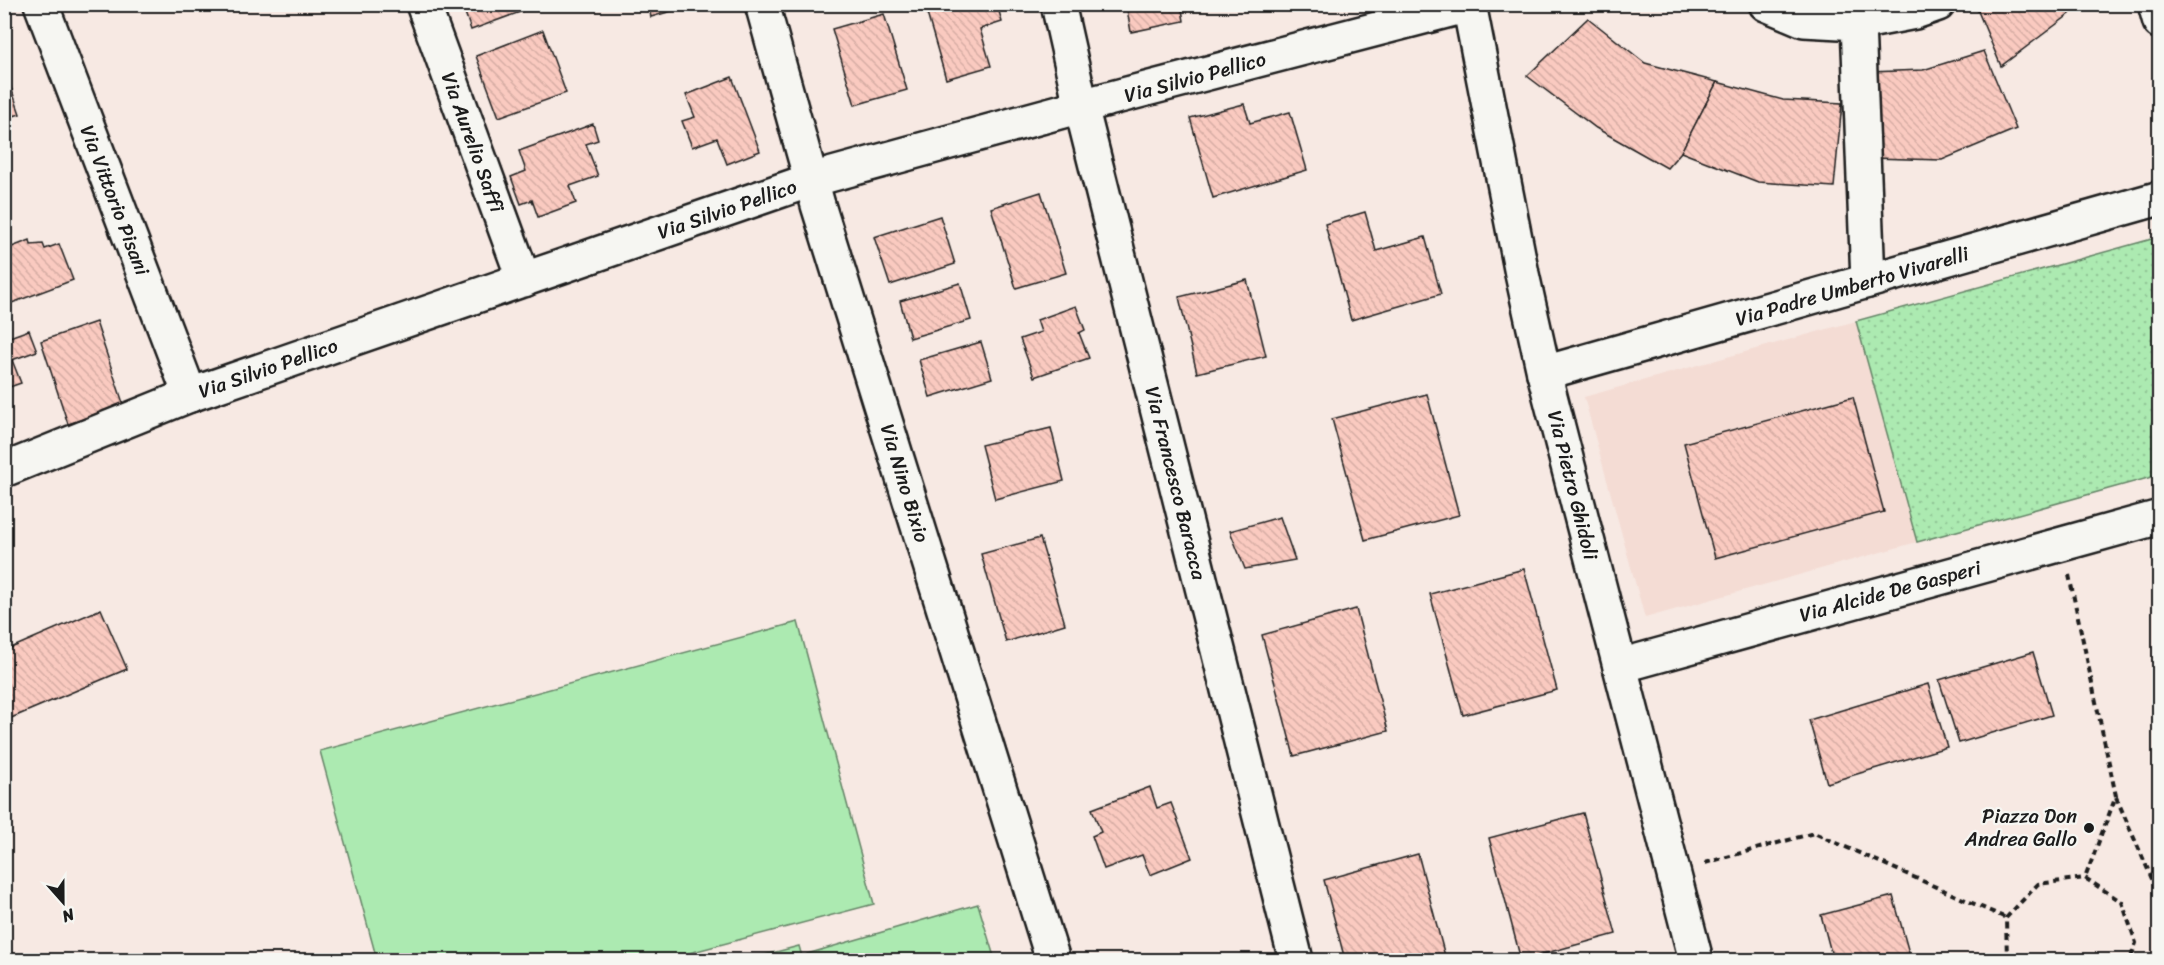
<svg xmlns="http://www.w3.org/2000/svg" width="2164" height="965" viewBox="0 0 2164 965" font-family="Sriracha,sans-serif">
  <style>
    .built { fill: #f4dcd4 }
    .green { fill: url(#green-dots); stroke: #648366; stroke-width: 1.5 }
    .pitch { fill: #aceab1; stroke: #648366; stroke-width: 1.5 }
    .building { fill: url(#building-back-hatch); stroke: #1c1c1c; stroke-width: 1.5 }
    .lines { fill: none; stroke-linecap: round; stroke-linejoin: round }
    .minor-casing { stroke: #1c1c1c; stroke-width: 38 }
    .path { stroke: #1c1c1c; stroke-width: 4; stroke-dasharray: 6 4.5; stroke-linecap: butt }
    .minor { stroke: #f6f6f2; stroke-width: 33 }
    .poi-dot { fill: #1c1c1c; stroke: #f6f6f2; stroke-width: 2 }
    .labels { text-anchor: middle; stroke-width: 4.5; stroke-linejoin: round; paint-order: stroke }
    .street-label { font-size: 20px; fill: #1c1c1c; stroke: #f6f6f2 }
    .poi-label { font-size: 20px; fill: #1c1c1c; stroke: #f6f6f2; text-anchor: end }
  </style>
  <defs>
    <pattern id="green-dots" width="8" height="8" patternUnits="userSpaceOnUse" patternTransform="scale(1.5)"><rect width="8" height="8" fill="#aceab1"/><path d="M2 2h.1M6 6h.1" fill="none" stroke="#93c898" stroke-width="1.8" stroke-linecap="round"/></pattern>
    <pattern id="building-back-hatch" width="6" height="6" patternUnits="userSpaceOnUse" patternTransform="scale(1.5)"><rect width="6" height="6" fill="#facac0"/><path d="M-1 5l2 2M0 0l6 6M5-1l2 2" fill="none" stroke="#d6ada4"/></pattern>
  </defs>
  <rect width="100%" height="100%" fill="#f7e9e3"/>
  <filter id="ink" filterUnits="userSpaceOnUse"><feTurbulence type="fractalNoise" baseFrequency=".0167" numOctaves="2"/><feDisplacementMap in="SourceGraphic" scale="12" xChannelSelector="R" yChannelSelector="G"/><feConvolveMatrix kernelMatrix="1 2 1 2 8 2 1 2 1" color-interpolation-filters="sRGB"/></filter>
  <g filter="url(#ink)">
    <polygon class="built" points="1856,321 1917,542 1645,618 1584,397"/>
    <polygon class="green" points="2159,237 2159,475 1917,542 1856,321"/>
    <g class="pitch">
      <polygon points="798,622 874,904 663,960 377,960 320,751"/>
      <polygon points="978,904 995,960 809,960 807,954"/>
      <polygon points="799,946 803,960 745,960"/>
    </g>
    <g class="building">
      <polygon points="462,4 530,4 531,8 471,30"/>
      <polygon points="648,4 692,4 692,5 651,17"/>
      <polygon points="945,4 997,4 1002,22 980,29 991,66 946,79 926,10"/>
      <polygon points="1126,4 1181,4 1184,21 1131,32"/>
      <polygon points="1975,4 2075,4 2070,14 2001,66"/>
      <polygon points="884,14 907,90 855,105 832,29"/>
      <polygon points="1588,18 1645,63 1717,82 1681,152 1667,168 1596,128 1527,76"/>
      <polygon points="543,30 566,93 499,117 476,56"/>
      <polygon points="1984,51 2016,129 1942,160 1873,158 1870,72 1923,70"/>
      <polygon points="4,67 20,114 4,119"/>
      <polygon points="732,77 760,151 727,164 717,138 692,147 682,121 695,117 686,95"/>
      <polygon points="1717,82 1783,100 1842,103 1834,187 1758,182 1681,152"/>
      <polygon points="1244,104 1250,123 1290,112 1307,170 1213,198 1190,118"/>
      <polygon points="593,124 598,140 586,144 598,176 570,186 576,203 538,217 532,200 521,204 511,177 526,171 519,151"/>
      <polygon points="1041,192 1066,273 1016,288 991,208"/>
      <polygon points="1365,212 1376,251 1425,237 1441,294 1351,320 1325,224"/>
      <polygon points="940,216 955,264 890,285 874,237"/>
      <polygon points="30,240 31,245 43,244 45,249 59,244 73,280 4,306 4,250"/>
      <polygon points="1247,280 1266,356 1197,373 1179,297"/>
      <polygon points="960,283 971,320 910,338 900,301"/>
      <polygon points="1076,306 1085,330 1079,333 1089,358 1034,377 1020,339 1041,332 1037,320"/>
      <polygon points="96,322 124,406 68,424 41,341"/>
      <polygon points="29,330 37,351 12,360 21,383 4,389 4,339"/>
      <polygon points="981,342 992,378 930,397 919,360"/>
      <polygon points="1427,394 1459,515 1365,540 1332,419"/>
      <polygon points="1853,397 1884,512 1715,558 1684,443"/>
      <polygon points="1051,428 1064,481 995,499 981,445"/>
      <polygon points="1280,517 1295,560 1245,569 1230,531"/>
      <polygon points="1040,538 1065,624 1006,642 981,554"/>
      <polygon points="1524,569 1557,690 1463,715 1430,594"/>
      <polygon points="101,609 127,669 4,721 4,651"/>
      <polygon points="1356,609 1388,731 1294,756 1262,635"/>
      <polygon points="2033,652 2052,715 1959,743 1939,680"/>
      <polygon points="1928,684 1947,747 1827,783 1809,720"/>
      <polygon points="1150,787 1157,808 1171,803 1192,858 1150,875 1142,855 1104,869 1092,836 1101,832 1092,809"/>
      <polygon points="1583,813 1616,934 1521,960 1489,838"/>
      <polygon points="1418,854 1446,960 1345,960 1324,880"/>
      <polygon points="1893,896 1911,960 1833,960 1821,915"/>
    </g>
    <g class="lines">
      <g class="minor-casing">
        <g id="minor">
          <polyline points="41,4 190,395"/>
          <polyline points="423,4 524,280"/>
          <polyline points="762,4 818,205 1053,960"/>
          <polyline points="1058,4 1081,106 1296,960"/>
          <polyline points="1469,4 1522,274 1544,373 1696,960"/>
          <polyline points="1766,4 1804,20 1858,23 1868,281"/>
          <polyline points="2155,4 2160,22"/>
          <polyline points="1858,23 1915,12 1938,4"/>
          <polyline points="1544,373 2160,198"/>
          <polyline points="4,470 190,395 811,180 1081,106 1473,4"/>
          <polyline points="1620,666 2160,517"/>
        </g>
      </g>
      <g class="path">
        <polyline points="2069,575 2116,796 2085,878"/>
        <polyline points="2116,797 2160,897"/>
        <polyline points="1705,863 1814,833 2006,918"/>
        <polyline points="2007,960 2006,918 2038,884 2085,878 2122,902 2136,943 2130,960"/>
      </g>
      <use href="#minor" class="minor"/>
    </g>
  </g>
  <circle class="poi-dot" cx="2089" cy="828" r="6"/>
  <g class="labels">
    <g class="street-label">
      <text transform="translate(1195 77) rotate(-15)" y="7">Via Silvio Pellico</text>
      <text transform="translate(473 142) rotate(70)" y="7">Via Aurelio Saffi</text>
      <text transform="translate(115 200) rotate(69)" y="7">Via Vittorio Pisani</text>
      <text transform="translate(727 209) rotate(-19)" y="7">Via Silvio Pellico</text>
      <text transform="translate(1852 286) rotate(-16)" y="7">Via Padre Umberto Vivarelli</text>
      <text transform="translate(268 368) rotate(-19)" y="7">Via Silvio Pellico</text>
      <text transform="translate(905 483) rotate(73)" y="7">Via Nino Bixio</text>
      <text transform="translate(1176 483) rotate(76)" y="7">Via Francesco Baracca</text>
      <text transform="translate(1573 485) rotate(76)" y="7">Via Pietro Ghidoli</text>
      <text transform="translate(1890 591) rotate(-15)" y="7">Via Alcide De Gasperi</text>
    </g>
    <g class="poi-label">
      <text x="2077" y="823">Piazza Don<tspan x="2077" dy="23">Andrea Gallo</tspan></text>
    </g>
  </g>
  <rect width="2164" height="965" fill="none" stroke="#f6f6f2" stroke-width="24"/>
  <rect x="12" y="12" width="2140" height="941" fill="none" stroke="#1c1c1c" stroke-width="2" filter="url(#ink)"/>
  <g transform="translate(63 902) rotate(159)" stroke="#f6f6f2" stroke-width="4.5" paint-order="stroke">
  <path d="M0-4.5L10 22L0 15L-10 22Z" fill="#1c1c1c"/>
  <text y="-9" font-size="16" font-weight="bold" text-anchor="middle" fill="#1c1c1c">N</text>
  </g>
</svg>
